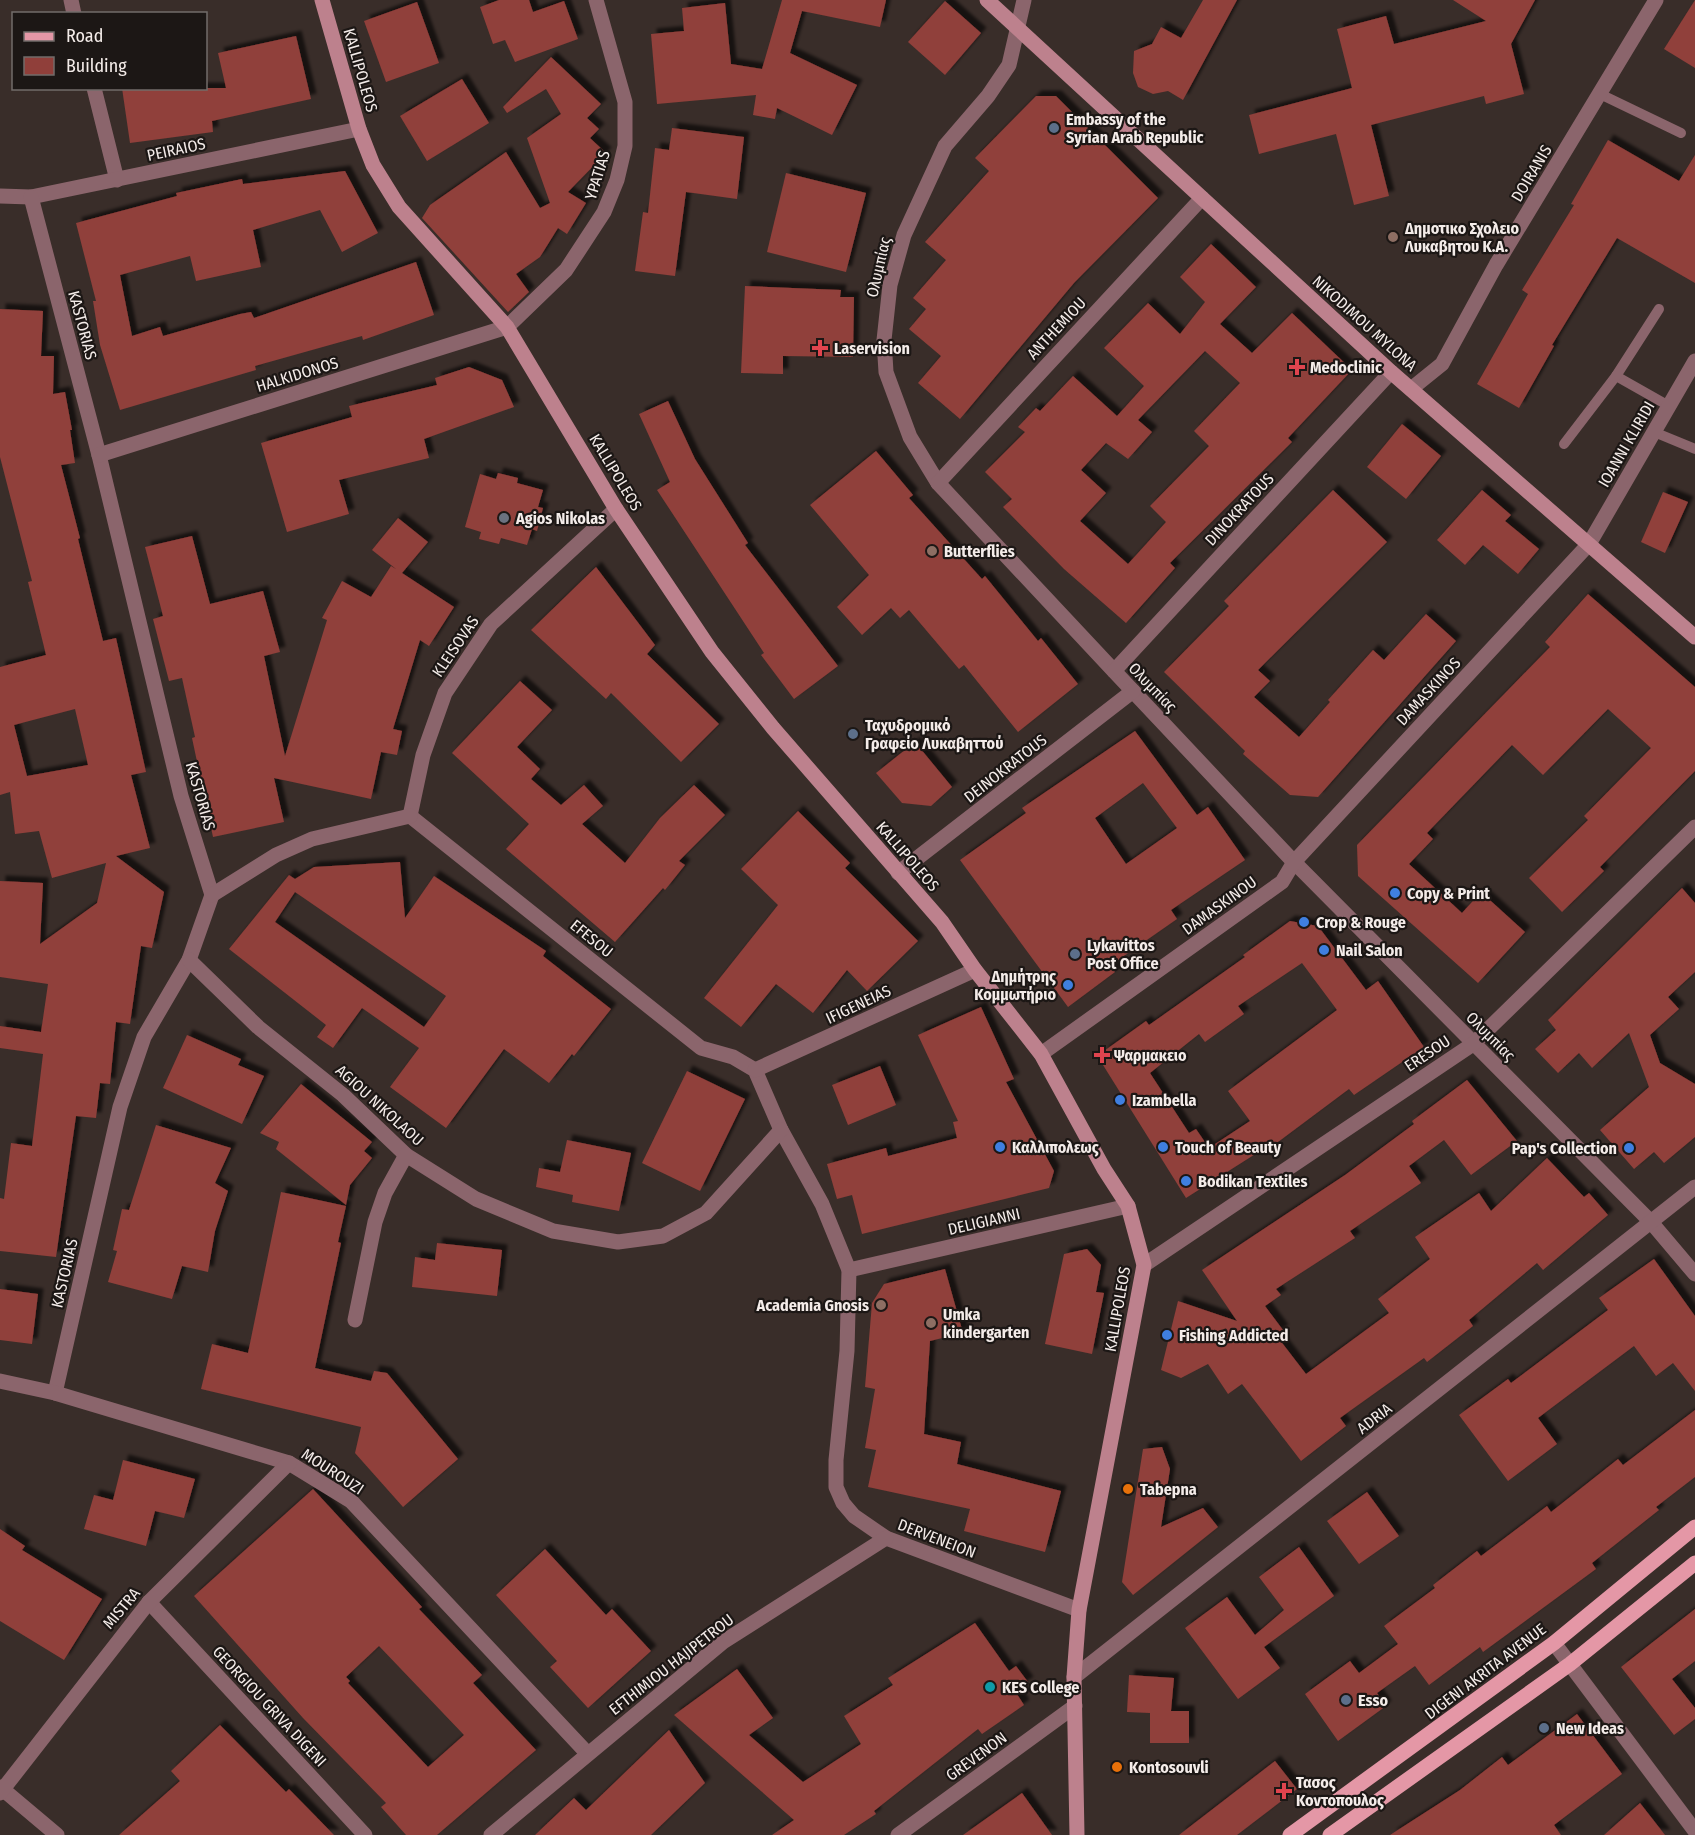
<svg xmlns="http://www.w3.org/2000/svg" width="1695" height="1835" viewBox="0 0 1695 1835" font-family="'Fira Sans Condensed',sans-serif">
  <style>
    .building { fill: #903f3a; fill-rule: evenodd; filter: url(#shadow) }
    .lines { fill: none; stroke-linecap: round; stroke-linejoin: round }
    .lane { stroke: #8b656c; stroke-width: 10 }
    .street { stroke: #8b656c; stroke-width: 15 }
    .secondary { stroke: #bd818d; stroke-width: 15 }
    .primary { stroke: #e497a6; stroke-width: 15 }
    .service-dot { fill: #5c6f8a; stroke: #1c1715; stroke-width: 2 }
    .education-dot { fill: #8d6e63; stroke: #1c1715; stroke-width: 2 }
    .health-dot { fill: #e0444e; stroke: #1c1715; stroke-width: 2 }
    .worship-dot { fill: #6b7280; stroke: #1c1715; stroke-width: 2 }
    .shop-dot { fill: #3f7fe0; stroke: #1c1715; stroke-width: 2 }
    .food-dot { fill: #e8710a; stroke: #1c1715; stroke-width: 2 }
    .culture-dot { fill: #0f9aa8; stroke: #1c1715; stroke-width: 2 }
    .labels { text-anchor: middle; stroke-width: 4.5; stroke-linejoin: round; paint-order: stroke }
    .street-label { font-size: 16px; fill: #f4ece9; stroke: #1c1715 }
    .poi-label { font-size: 16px; font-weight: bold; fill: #f4ece9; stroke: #1c1715; text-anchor: start }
  </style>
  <defs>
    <filter id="shadow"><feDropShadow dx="5.5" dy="-5.5" stdDeviation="1.5" flood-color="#0009"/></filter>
  </defs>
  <rect width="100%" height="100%" fill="#392d29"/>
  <g class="building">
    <polygon points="499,0 529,0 533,12 564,1 578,39 515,62 505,40 493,44 480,7"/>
    <polygon points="782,0 886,0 880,27 802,11 790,53 857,85 832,135 777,108 775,119 753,115 756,95 657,104 651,34 684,31 682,8 725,3 731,64 762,69"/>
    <polygon points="1203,0 1237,0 1183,100 1168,91 1153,94 1138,87 1133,73 1134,51 1152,44 1161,27 1181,38"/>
    <polygon points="1453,0 1535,0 1511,44 1524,94 1486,104 1484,96 1371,125 1389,196 1354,205 1336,134 1259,154 1249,115 1352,88 1337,29 1386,16 1394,44 1486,21"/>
    <polygon points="1695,0 1695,68 1664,49"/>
    <polygon points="945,1 981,33 945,75 908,42"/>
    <polygon points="417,2 439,63 386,82 364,21"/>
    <polygon points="296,36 311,99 212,121 213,132 130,143 122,88 226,88 218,53"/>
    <polygon points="551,57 601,104 587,118 599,129 590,138 606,153 568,192 586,203 567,234 558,228 540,257 516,274 529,292 508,312 422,218 430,205 506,152 540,208 550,203 527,138 561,114 546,89 507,113 503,107"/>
    <polygon points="462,79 489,123 427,161 400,116"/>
    <polygon points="1036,96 1056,96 1158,198 1074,283 960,419 918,383 941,356 909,329 926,309 913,298 946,260 925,242 989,171 975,158"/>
    <polygon points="672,128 744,137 737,199 686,192 675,276 635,271 643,212 648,213 655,148 669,150"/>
    <polygon points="1608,140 1679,181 1695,155 1695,283 1617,238 1552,345 1554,346 1519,408 1477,384 1528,294 1522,290 1574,205 1571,204"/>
    <polygon points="345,171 378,233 342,252 320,210 253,230 261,267 196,281 190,256 120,275 132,336 160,327 163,336 240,314 251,312 254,318 416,262 434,315 363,340 362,336 255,366 256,370 120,410 100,345 93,301 96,301 76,223 177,196 176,193 242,179 243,184"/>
    <polygon points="786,173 866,193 846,272 767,252"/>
    <path d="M1211 244 1256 287 1220 324 1252 353 1292 313 1352 370 1288 438 1292 442 1170 563 1175 568 1126 623 1064 569 1003 507 1012 499 985 472 1025 432 1018 427 1036 408 1040 411 1073 376 1117 416 1144 386 1104 348 1148 303 1180 334 1205 302 1180 277ZM1205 351 1240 383 1194 431 1209 446 1150 506 1166 522 1128 564 1080 521 1106 493 1081 470 1106 443 1128 459 1152 432 1138 420Z"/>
    <polygon points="745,286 841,290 840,297 854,297 853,357 783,356 783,374 741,373"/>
    <path d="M0 309 43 311 41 356H54L53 394 65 392 72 430H70L75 463 61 465 80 538 78 539 103 641 116 638 146 772 131 775 150 848 116 856 164 892 152 948 141 946 130 1024 116 1022 110 1084 100 1083 96 1118 76 1116 56 1257 0 1251V1198L4 1199 11 1143 32 1146 43 1054 0 1048V1026L41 1032 48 984 0 977V881L43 883 40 944 97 903 106 863 52 878 39 831 15 834 10 792 0 795V667L46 655 28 582 32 581 0 457ZM75 709 88 765 27 776 14 725Z"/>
    <polygon points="469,367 502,380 514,407 424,439 429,458 339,480 349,514 287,532 261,443 352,417 349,406 437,385 435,378"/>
    <polygon points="668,401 695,459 748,543 745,545 838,666 794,699 761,655 764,653 657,490 670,482 639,414"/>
    <polygon points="1402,424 1441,456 1406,499 1367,467"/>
    <polygon points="876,451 913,495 909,498 982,579 985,576 1038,641 1041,638 1078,684 1018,732 964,665 959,669 909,610 900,618 891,608 862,635 837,607 869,575 810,505"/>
    <polygon points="498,473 518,478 517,483 543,490 538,507 543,508 537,531 532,529 527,545 501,538 499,544 479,539 481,532 465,527 480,474 496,479"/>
    <polygon points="1333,490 1387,542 1258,670 1270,681 1254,697 1299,737 1330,702 1328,700 1373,650 1384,660 1426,614 1456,641 1318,797 1290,795 1243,754 1245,751 1164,672 1229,606 1224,601"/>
    <polygon points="1482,490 1511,515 1505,521 1539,549 1518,574 1483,545 1465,565 1437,540"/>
    <polygon points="1663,492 1688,502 1665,553 1641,542"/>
    <polygon points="398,518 428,542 402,573 454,607 429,646 420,640 393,729 402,731 397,755 381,752 371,799 274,778 284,822 213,837 192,738 195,737 182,678 169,681 153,619 163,616 145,547 192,536 210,604 263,591 280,652 264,656 285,756 327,620 322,618 342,581 371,597 391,566 396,569 372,550"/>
    <polygon points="596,567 655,645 647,654 719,724 681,762 611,693 606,699 531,630"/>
    <polygon points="1588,594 1695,687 1695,771 1600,867 1604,871 1562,912 1529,878 1588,820 1584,816 1651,748 1608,709 1543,775 1512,745 1427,833 1433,839 1409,864 1462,913 1481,892 1525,932 1478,983 1358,876 1357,845 1550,647 1545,642"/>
    <polygon points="520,681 552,710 517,747 540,769 531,779 561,805 584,785 603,806 582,824 625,863 660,818 694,785 725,815 679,861 685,865 665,890 663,888 615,942 506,849 529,824 452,753"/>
    <path d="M1135 731 1197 815 1208 807 1245 860 1171 910 1177 919 1111 965 1115 972 1068 1007 960 860 1026 813 1022 808ZM1143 783 1177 828 1126 864 1095 818Z"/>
    <polygon points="915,742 952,787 931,806 902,803 876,773"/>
    <polygon points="798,811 850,863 845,868 918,941 867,991 847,970 813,1013 776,984 741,1027 704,998 778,905 741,869"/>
    <path d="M400 862 405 918 434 876 546 951 543 956 611 1009 574 1056 572 1054 549 1083 504 1049 446 1128 390 1087 419 1048 362 1008 333 1048 317 1037 326 1025 229 949 289 875 295 879 314 867ZM295 892 446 996 424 1027 275 922Z"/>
    <polygon points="1682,888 1695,903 1695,972 1668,997 1679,1009 1650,1035 1660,1063 1695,1084 1695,1137 1664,1163 1654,1152 1634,1169 1600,1130 1649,1087 1629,1033 1592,1068 1579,1053 1558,1073 1535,1049 1556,1030 1548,1020"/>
    <path d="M1290 921 1318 926 1366 990 1378 981 1424 1047 1354 1095 1349 1089 1270 1148 1268 1146 1186 1198 1103 1065 1104 1051 1146 1021 1149 1025 1245 957 1243 955ZM1302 963 1337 1010 1228 1091 1250 1121 1209 1148 1196 1129 1189 1133 1150 1073 1199 1034 1205 1042 1244 1014 1238 1006Z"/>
    <polygon points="981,1007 1014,1079 1006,1082 1054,1171 1049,1188 862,1234 852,1195 837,1199 827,1164 886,1148 888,1156 957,1138 953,1122 958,1121 918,1035"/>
    <polygon points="187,1035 241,1059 238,1065 264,1076 242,1124 163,1088"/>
    <polygon points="880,1066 896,1105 848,1125 832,1085"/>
    <polygon points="687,1071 745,1099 700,1191 642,1163"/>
    <polygon points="1467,1080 1517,1141 1471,1175 1444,1140 1409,1166 1421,1183 1350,1231 1355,1238 1276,1289 1281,1295 1265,1306 1283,1330 1276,1335 1306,1374 1389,1313 1378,1299 1430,1259 1415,1237 1479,1193 1491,1211 1547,1158 1584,1197 1589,1193 1608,1215 1543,1270 1537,1263 1469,1320 1473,1326 1427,1362 1424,1358 1340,1418 1346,1426 1301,1461 1242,1384 1228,1394 1208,1364 1181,1378 1161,1370 1178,1301 1237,1321 1202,1270 1345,1175 1414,1124 1412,1121"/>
    <polygon points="301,1084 372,1142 364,1151 372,1158 350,1185 346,1205 276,1149 279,1142 260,1133"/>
    <polygon points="156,1125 231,1148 215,1183 228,1191 215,1231 208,1272 182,1266 172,1299 108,1282 117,1251 113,1250 122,1209 129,1210"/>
    <polygon points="567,1140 631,1153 619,1211 572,1202 573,1195 536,1187 539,1168 560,1172"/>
    <polygon points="281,1192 346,1206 338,1242 341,1243 315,1368 371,1381 374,1371 387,1373 458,1459 403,1507 355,1453 361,1427 201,1389 212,1344 248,1353"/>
    <polygon points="437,1243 502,1250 497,1296 412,1287 415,1257 435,1260"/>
    <polygon points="1087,1249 1101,1265 1096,1292 1104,1293 1092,1354 1045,1344 1064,1254"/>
    <polygon points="1654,1259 1695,1316 1695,1391 1673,1363 1656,1376 1634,1346 1538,1418 1557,1444 1508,1481 1459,1415 1508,1379 1511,1383 1608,1310 1599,1298"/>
    <polygon points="945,1269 963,1333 930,1341 924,1434 961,1442 957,1464 1061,1491 1045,1552 964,1531 970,1509 868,1487 876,1450 865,1448 875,1389 865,1387 872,1303 884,1284"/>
    <polygon points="0,1289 38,1294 32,1344 0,1340"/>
    <polygon points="1695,1410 1695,1477 1656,1507 1659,1510 1592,1563 1596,1569 1483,1652 1480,1647 1429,1685 1415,1666 1377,1693 1386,1706 1338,1741 1305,1694 1350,1661 1359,1673 1398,1644 1384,1626 1435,1588 1433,1585 1477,1551 1481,1556 1547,1506 1551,1512 1618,1459 1623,1465"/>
    <polygon points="1162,1447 1170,1469 1161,1527 1203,1508 1218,1527 1133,1595 1122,1582 1143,1449"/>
    <polygon points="123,1460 195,1479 184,1518 155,1511 146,1546 84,1529 94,1495 113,1500"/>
    <path d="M313 1489 422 1607 419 1609 482 1675 473 1683 536 1750 437 1835H406L381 1807 386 1803 303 1718 194 1596ZM379 1646 464 1735 428 1767 348 1683 350 1681 346 1677Z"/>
    <polygon points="1367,1492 1399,1536 1359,1564 1327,1521"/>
    <polygon points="0,1529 25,1546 22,1550 102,1599 64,1660 0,1621"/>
    <polygon points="1299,1547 1334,1596 1264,1647 1280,1668 1238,1699 1185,1628 1227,1597 1255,1635 1284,1610 1259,1577"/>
    <polygon points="545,1549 606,1615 612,1609 651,1651 588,1708 550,1667 557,1661 496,1595"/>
    <polygon points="1695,1609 1695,1661 1672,1679 1695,1708 1695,1719 1674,1735 1621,1667"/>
    <polygon points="975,1623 1009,1671 1016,1666 1028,1682 1015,1691 1024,1705 982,1734 978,1729 874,1811 876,1814 844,1835 772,1835 794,1820 674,1715 737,1669 773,1718 749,1735 803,1782 861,1744 844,1716 893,1685 888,1678"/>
    <polygon points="1129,1675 1174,1678 1171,1711 1189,1711 1189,1743 1150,1743 1150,1713 1127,1712"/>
    <polygon points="1577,1714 1622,1774 1554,1825 1561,1835 1390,1835 1460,1790 1502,1757 1508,1765"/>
    <polygon points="220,1725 286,1792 289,1789 334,1835 119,1835 180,1781 171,1771"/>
    <polygon points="669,1730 705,1783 651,1835 535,1835 574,1798 586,1810"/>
    <polygon points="1275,1761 1297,1789 1237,1835 1179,1835"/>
    <polygon points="1022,1793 1052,1835 963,1835"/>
    <polygon points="1640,1803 1665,1835 1604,1835"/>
  </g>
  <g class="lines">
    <g class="lane">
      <polyline points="1600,94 1681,133"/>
      <polyline points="1616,376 1669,406"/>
      <polyline points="1654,432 1695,449"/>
      <polyline points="1564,444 1616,376 1659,309"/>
    </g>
    <g class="street">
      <polyline points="71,0 74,14"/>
      <polyline points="1024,0 1009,65 988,96 945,146 904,235 890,285 884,340 886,372 910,437 938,483 1114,671 1291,859 1651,1222 1695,1274"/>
      <polyline points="94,88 117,180"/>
      <polyline points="0,196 31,197 359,129"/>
      <polyline points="31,197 99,455 181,796 212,895 189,960 144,1037 120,1107 55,1393"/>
      <polyline points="1411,389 1442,364 1496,265 1656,0"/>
      <polyline points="99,455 507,327 566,270 604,212 617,180 625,146 625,102 596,0"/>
      <polyline points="938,483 1202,198"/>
      <polyline points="1114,671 1391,372"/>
      <polyline points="410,816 701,1048 733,1057 755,1070 781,1130 822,1204 849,1270 847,1351 836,1460 836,1487 843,1503 854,1516 886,1538 1079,1610"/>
      <polyline points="410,816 423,755 445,693 491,624 616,509"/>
      <polyline points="898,873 1133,691"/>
      <polyline points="212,895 276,855 312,839 410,816"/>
      <polyline points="189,960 258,1027 343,1095 406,1155 476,1199 553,1231 618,1242 663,1236 706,1213 781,1130"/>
      <polyline points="1041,1054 1282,882 1294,862 1589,544 1695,361"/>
      <polyline points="755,1070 975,970"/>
      <polyline points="1144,1265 1473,1044 1695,827"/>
      <polyline points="849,1270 1128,1206"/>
      <polyline points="355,1320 375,1222 385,1193 406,1155"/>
      <polyline points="0,1381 55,1393 289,1463 351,1501 587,1753"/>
      <polyline points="149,1602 365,1835"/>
      <polyline points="1554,1643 1695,1831"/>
      <polyline points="1074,1677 1695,1187"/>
      <polyline points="0,1787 57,1835"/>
      <polyline points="0,1793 149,1602 289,1463"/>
      <polyline points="491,1835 723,1642 886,1538"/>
      <polyline points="898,1835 1075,1706"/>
    </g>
    <g class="secondary">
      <polyline points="322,0 359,129 373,165 399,207 507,327 616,509 712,652 773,728 942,922 975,970 1041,1054 1104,1169 1128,1206 1144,1265 1079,1610 1074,1677 1077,1835"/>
      <polyline points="987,0 1391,372 1695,637"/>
    </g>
    <g class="primary">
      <polyline points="1290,1835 1554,1643 1695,1527"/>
      <polyline points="1330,1835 1570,1664 1695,1563"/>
    </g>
  </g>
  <g class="service-dot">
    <circle cx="1054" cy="128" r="6"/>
    <circle cx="853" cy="734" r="6"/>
    <circle cx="1075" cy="954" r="6"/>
    <circle cx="1346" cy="1700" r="6"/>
    <circle cx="1544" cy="1728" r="6"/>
  </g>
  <g class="education-dot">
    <circle cx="1393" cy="237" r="6"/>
    <circle cx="932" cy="551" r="6"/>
    <circle cx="881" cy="1305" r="6"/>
    <circle cx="931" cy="1323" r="6"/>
  </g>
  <g class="health-dot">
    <path d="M817 339h6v6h6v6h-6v6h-6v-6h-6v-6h6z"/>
    <path d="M1294 358h6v6h6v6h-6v6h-6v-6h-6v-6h6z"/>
    <path d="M1099 1046h6v6h6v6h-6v6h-6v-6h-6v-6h6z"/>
    <path d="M1281 1782h6v6h6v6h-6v6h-6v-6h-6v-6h6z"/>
  </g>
  <circle class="worship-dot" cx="504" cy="518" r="6"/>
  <g class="shop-dot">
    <circle cx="1395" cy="893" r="6"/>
    <circle cx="1304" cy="922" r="6"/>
    <circle cx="1324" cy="950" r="6"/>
    <circle cx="1068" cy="985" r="6"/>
    <circle cx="1120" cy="1100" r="6"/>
    <circle cx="1000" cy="1147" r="6"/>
    <circle cx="1163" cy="1147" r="6"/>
    <circle cx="1629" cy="1148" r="6"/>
    <circle cx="1186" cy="1181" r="6"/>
    <circle cx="1167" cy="1335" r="6"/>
  </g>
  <g class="food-dot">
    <circle cx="1128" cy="1489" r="6"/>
    <circle cx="1117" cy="1767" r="6"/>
  </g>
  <circle class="culture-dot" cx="990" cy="1687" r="6"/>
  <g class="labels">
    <g class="street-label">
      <text transform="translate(361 70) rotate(74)" y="6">KALLIPOLEOS</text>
      <text transform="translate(176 149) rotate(-12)" y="6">PEIRAIOS</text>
      <text transform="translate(1531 173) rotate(-59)" y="6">DOIRANIS</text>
      <text transform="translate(597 175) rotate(-73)" y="6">YPATIAS</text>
      <text transform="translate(878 267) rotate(-77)" y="6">Ολυμπίας</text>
      <text transform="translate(1365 323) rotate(42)" y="6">NIKODIMOU MYLONA</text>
      <text transform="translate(83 325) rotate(75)" y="6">KASTORIAS</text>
      <text transform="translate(1056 328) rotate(-47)" y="6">ANTHEMIOU</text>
      <text transform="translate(297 374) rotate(-17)" y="6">HALKIDONOS</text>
      <text transform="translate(1626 444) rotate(-60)" y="6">IOANNI KLIRIDI</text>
      <text transform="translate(616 472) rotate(59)" y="6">KALLIPOLEOS</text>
      <text transform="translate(1239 509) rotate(-47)" y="6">DINOKRATOUS</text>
      <text transform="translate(455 646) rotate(-56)" y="6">KLEISOVAS</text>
      <text transform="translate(1153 687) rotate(46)" y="6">Ολυμπίας</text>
      <text transform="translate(1428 691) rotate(-47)" y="6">DAMASKINOS</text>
      <text transform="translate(1005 768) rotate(-38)" y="6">DEINOKRATOUS</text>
      <text transform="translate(201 796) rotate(74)" y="6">KASTORIAS</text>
      <text transform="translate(908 856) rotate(49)" y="6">KALLIPOLEOS</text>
      <text transform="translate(1219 905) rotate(-36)" y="6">DAMASKINOU</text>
      <text transform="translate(592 938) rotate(39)" y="6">EFESOU</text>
      <text transform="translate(858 1004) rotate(-25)" y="6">IFIGENEIAS</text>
      <text transform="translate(1491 1036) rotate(45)" y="6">Ολυμπίας</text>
      <text transform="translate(1427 1053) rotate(-34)" y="6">ERESOU</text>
      <text transform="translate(380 1105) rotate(42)" y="6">AGIOU NIKOLAOU</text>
      <text transform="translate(984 1221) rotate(-13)" y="6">DELIGIANNI</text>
      <text transform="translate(64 1273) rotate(-77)" y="6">KASTORIAS</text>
      <text transform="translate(1117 1309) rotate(-80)" y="6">KALLIPOLEOS</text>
      <text transform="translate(1374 1418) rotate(-38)" y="6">ADRIA</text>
      <text transform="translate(333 1471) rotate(33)" y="6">MOUROUZI</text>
      <text transform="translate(937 1538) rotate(21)" y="6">DERVENEION</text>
      <text transform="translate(121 1608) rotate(-50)" y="6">MISTRA</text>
      <text transform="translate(671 1664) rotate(-38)" y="6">EFTHIMIOU HAJIPETROU</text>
      <text transform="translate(1485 1671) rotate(-37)" y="6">DIGENI AKRITA AVENUE</text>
      <text transform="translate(270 1706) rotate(47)" y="6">GEORGIOU GRIVA DIGENI</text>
      <text transform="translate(976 1756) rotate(-36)" y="6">GREVENON</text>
    </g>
    <g class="poi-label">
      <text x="1066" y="125">Embassy of the<tspan x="1066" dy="18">Syrian Arab Republic</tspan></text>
      <text x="1405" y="234">Δημοτικο Σχολειο<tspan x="1405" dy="18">Λυκαβητου Κ.Α.</tspan></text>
      <text x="834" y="354">Laservision</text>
      <text x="1310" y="373">Medoclinic</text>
      <text x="516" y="524">Agios Nikolas</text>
      <text x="944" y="557">Butterflies</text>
      <text x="865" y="731">Ταχυδρομικό<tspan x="865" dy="18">Γραφείο Λυκαβηττού</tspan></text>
      <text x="1407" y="899">Copy &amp; Print</text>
      <text x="1316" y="928">Crop &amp; Rouge</text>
      <text x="1087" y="951">Lykavittos<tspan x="1087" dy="18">Post Office</tspan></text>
      <text x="1336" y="956">Nail Salon</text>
      <text x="1056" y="982" text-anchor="end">Δημήτρης<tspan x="1056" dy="18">Κομμωτήριο</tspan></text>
      <text x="1114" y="1061">Ψαρμακειο</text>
      <text x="1132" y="1106">Izambella</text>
      <text x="1012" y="1153">Καλλιπολεως</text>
      <text x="1175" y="1153">Touch of Beauty</text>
      <text x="1617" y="1154" text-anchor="end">Pap's Collection</text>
      <text x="1198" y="1187">Bodikan Textiles</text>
      <text x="869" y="1311" text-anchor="end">Academia Gnosis</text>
      <text x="943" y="1320">Umka<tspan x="943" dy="18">kindergarten</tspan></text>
      <text x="1179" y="1341">Fishing Addicted</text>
      <text x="1140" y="1495">Tabepna</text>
      <text x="1002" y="1693">KES College</text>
      <text x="1358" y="1706">Esso</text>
      <text x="1556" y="1734">New Ideas</text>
      <text x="1129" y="1773">Kontosouvli</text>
      <text x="1296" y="1788">Τασος<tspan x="1296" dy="18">Κοντοπουλος</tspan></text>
    </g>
  </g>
  <rect x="12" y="12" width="195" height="78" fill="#1c1715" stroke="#726c6a" stroke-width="1.5"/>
  <rect x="24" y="32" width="30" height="9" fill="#e497a6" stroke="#726c6a" stroke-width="1.5"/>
  <text x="66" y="42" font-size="18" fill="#f4ece9">Road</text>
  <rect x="24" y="57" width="30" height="18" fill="#903f3a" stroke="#726c6a" stroke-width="1.5"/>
  <text x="66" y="72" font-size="18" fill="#f4ece9">Building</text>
</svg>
